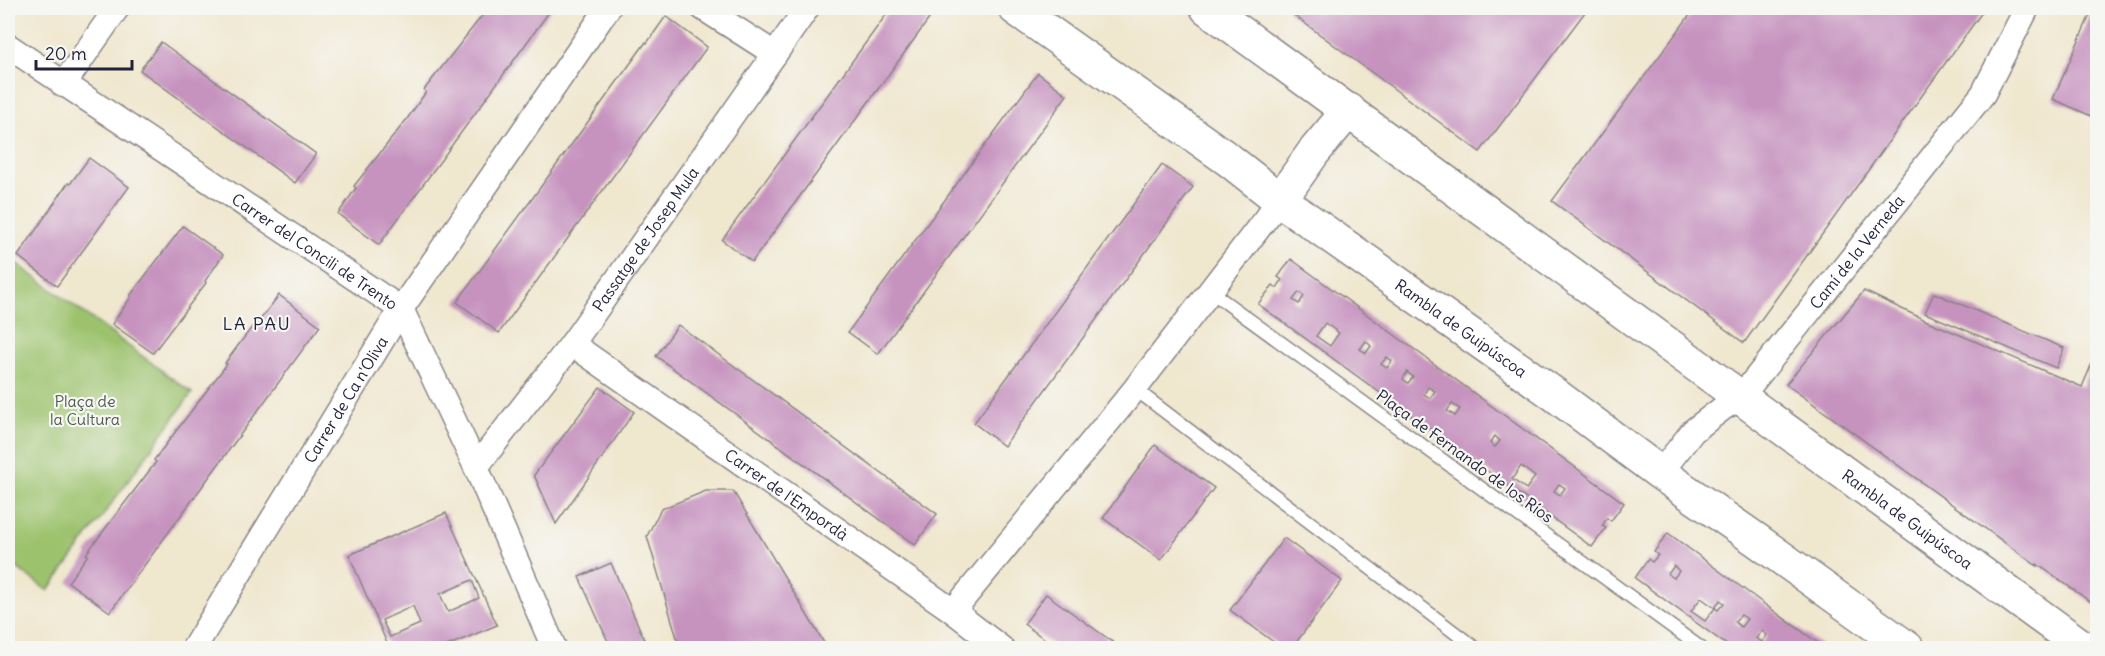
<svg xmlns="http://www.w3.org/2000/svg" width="2105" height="656" viewBox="0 0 2105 656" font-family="Delius,sans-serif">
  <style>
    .green { fill: #9cc26d; stroke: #5f7254; stroke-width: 1.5 }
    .building { fill: #c693bf; fill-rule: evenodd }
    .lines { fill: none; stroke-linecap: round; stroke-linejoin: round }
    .lane-casing { stroke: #898485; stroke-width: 15 }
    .street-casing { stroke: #898485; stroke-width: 27 }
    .secondary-casing { stroke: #898485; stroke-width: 36 }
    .lane { stroke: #fff; stroke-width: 12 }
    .street { stroke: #fff; stroke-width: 24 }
    .secondary { stroke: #fff; stroke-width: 33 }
    .labels { text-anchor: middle; stroke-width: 4.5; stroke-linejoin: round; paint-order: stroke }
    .street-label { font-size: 16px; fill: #22223b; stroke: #f6f6f2 }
    .park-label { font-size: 16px; fill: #4d5a4c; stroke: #f6f6f2 }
    .neighbourhood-label { font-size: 18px; letter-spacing: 1.5px; fill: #22223b; stroke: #f6f6f2 }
  </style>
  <rect width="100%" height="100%" fill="#f6f6f2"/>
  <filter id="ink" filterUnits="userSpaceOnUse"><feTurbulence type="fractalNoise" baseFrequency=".0167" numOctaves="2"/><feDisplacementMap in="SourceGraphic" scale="12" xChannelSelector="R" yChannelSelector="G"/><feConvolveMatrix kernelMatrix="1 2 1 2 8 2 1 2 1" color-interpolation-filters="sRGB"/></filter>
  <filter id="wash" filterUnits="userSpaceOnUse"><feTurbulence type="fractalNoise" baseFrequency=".008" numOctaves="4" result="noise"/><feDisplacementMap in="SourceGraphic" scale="24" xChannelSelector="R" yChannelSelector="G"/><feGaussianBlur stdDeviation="1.35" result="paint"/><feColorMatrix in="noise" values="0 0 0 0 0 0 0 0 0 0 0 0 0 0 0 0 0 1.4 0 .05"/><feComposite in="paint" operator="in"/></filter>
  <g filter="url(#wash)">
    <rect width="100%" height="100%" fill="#f0e7cf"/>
    <polygon class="green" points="8,257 192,393 48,591 8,561"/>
    <g id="blocks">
      <g class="building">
        <polygon points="488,8 552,8 379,245 338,214 356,188 354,186 407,119 426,92 424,90"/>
        <polygon points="891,8 937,8 752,262 722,240"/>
        <polygon points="1291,8 1588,8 1480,152 1288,11"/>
        <polygon points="1695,8 1985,8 1744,343 1552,201"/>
        <polygon points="2093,8 2098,8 2098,119 2053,99"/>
        <polygon points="666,16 707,47 499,333 457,302 646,42 647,43"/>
        <polygon points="161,42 316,154 295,183 140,70"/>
        <polygon points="1038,73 1067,95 878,354 848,332"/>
        <polygon points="89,158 129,187 57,286 18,256 68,183 70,184"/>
        <polygon points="1162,165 1193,187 1004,446 974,423"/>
        <polygon points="183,226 223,255 205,281 206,283 153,353 112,324 131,297 130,296"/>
        <path d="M1291 259 1624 503 1611 521 1607 518 1602 526 1606 528 1592 547 1258 304 1273 285 1277 288 1282 280 1278 277ZM1299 292 1304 296 1299 304 1293 300ZM1325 323 1339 333 1330 346 1316 336ZM1366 341 1371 346 1366 353 1360 349ZM1387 357 1392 361 1387 368 1381 364ZM1407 372 1413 377 1408 383 1403 379ZM1428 387 1435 391 1430 398 1424 394ZM1452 404 1460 409 1455 416 1447 411ZM1495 436 1500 441 1495 447 1490 443ZM1521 466 1535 477 1526 489 1512 479ZM1559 484 1565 488 1560 495 1554 491Z"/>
        <polygon points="1864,291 1925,320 2082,387 2098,349 2098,607 2037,564 2037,566 1786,384"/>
        <polygon points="1934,293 2064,348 2056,368 1925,313"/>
        <polygon points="279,295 320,326 110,612 68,582 88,555 86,554 156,462 154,460 227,364 225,363 258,319 260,320"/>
        <polygon points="678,325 937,514 915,545 656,356"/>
        <polygon points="600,387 634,412 556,524 534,475"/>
        <polygon points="1155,445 1214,488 1161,560 1103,518"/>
        <polygon points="706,491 733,491 827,648 680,648 647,536 661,509"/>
        <path d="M446 513 497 625 442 648H389L349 555ZM472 580 479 598 448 612 440 594ZM413 606 420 624 390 637 382 620Z"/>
        <path d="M1668 533 1760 601 1825 648H1786L1783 646 1781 648H1731L1635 578 1648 559 1652 562 1658 555 1654 552ZM1674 566 1679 571 1674 578 1668 574ZM1701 598 1715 608 1720 600 1724 603 1718 610 1715 608 1705 621 1691 611ZM1741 615 1747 619 1741 627 1735 622ZM1762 631 1767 635 1762 642 1756 638Z"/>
        <polygon points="1284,538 1342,581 1292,648 1282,648 1230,610"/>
        <polygon points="611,563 648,648 611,648 579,577"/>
        <polygon points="1046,594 1121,648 1057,648 1024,624"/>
      </g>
    </g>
  </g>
  <g filter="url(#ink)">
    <use href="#blocks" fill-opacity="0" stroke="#898485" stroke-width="1.5"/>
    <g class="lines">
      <g class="lane-casing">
        <g id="lane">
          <polyline points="1210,291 1701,648"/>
          <polyline points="1135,389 1475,648"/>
        </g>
      </g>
      <g class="street-casing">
        <g id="street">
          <polyline points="703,8 775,54"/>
          <path id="s1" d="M8 46 401 309 476 467 554 648"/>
          <polyline points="63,85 117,8"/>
          <path id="s2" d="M572 344 953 611 1001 648"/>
          <path id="s3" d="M476 467 572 344 807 8"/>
          <path id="s4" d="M1660 473 1693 431 1723 408 1740 398 1983 94 2027 8"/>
          <polyline points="953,611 1135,389 1280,200"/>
          <path id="s5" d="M194 648 401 309 608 8"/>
        </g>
      </g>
      <g class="secondary-casing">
        <g id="secondary">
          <path id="s6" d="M1015 8 1229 160 1280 200 1554 394 1660 473 1758 541 1907 648"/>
          <path id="s7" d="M1207 8 2084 648"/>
          <polyline points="1280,200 1313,153 1349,110"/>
        </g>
      </g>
      <use href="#lane" class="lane"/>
      <use href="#street" class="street"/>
      <use href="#secondary" class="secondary"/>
    </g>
  </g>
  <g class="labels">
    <g class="street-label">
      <text dy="6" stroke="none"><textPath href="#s3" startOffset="284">Passatge de Josep Mula</textPath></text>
      <text dy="6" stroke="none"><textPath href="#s1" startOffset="369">Carrer del Concili de Trento</textPath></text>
      <text dy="6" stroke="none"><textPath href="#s4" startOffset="298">Camí de la Verneda</textPath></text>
      <text dy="6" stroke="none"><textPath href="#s6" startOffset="549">Rambla de Guipúscoa</textPath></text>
      <text dy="6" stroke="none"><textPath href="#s5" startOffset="291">Carrer de Ca n'Oliva</textPath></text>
      <text transform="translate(1465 456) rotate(36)" y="6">Plaça de Fernando de los Ríos</text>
      <text dy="6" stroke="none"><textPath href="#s2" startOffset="262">Carrer de l'Empordà</textPath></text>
      <text dy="6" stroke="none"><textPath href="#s7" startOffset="867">Rambla de Guipúscoa</textPath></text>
    </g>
    <g class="park-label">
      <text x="85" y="407">Plaça de<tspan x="85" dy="18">la Cultura</tspan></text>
    </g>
    <g class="neighbourhood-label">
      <text x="257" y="330">LA PAU</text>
    </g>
  </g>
  <rect width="2105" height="656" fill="none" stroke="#f6f6f2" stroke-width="30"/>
  <path d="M36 60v9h96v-9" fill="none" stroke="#22223b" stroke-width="3"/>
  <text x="45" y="60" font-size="18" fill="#22223b" stroke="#f6f6f2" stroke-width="4.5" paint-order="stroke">20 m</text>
</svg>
